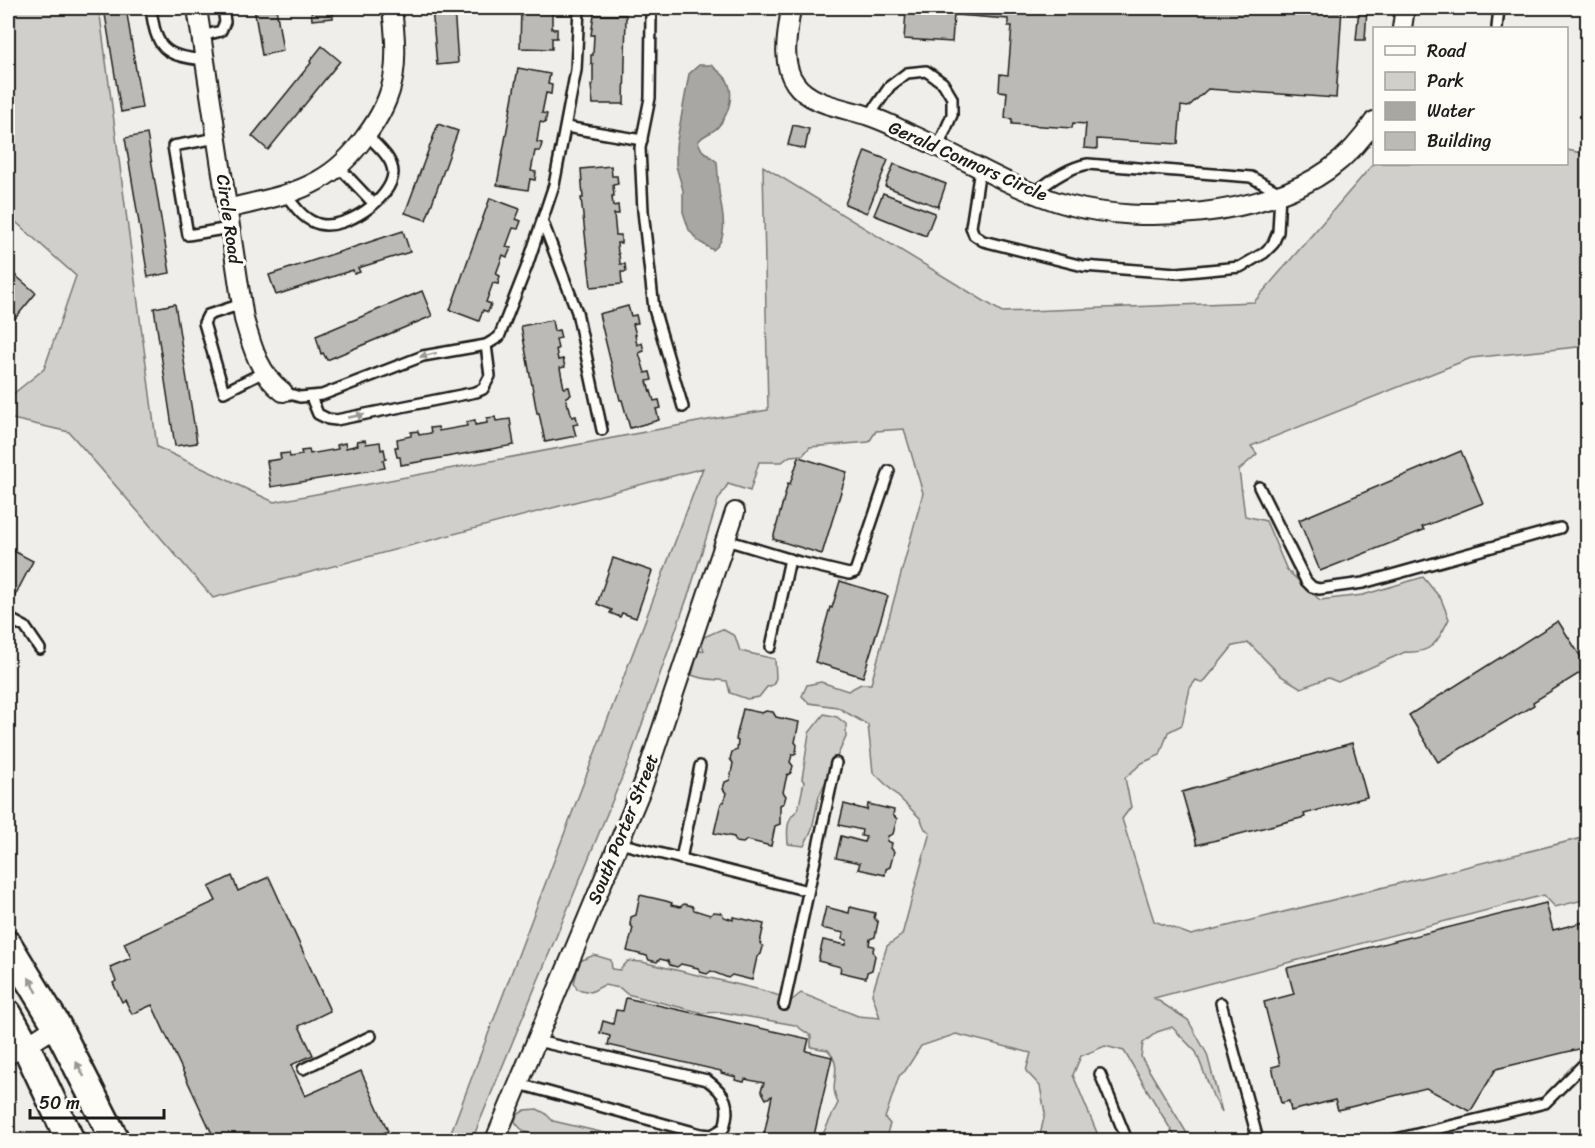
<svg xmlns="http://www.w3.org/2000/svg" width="1595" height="1148" viewBox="0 0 1595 1148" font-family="Sriracha,sans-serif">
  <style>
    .green { fill: #d0cfcc; stroke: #767674; stroke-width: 1.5 }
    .water { fill: #a8a7a3; stroke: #706f6d; stroke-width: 1.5 }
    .building { fill: #bbbab6; stroke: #1c1c1c; stroke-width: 1.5 }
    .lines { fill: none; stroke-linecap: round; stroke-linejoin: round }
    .lane-casing { stroke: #1c1c1c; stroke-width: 14 }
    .street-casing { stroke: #1c1c1c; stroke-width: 22 }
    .primary-casing { stroke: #1c1c1c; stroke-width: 32 }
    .lane { stroke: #fdfcf7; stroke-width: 9 }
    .street { stroke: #fdfcf7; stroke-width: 18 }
    .primary { stroke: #fdfcf7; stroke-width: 27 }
    .oneway { fill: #989794 }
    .labels { text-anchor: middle; stroke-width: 6; stroke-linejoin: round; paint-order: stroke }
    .street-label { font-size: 18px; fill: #1c1c1c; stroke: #fdfcf7 }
  </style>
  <rect width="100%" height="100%" fill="#f0eeea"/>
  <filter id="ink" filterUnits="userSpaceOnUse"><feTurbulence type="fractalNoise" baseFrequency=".0167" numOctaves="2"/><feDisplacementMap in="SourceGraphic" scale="12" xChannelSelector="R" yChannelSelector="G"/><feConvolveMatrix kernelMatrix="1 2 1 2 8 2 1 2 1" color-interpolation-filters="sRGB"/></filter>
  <g filter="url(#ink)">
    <g class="green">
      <path d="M8 8H99L157 447 274 502 724 417 768 410 763 166 1002 312 1254 302 1374 163 1566 164 1567 150 1582 153 1587 24V346L1471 358 1251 446 1257 454 1239 470 1245 516 1266 521 1287 570 1320 600 1363 595 1423 577 1441 599 1449 619C1438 641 1433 654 1405 652L1338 682 1328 678 1301 688 1281 676 1249 643 1233 646 1203 683 1196 680 1190 688 1182 725 1168 732 1160 755 1142 763 1125 778 1131 807 1122 819 1154 921 1191 935 1582 838 1587 832V899L1555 907 1544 895 1154 998 1188 1020 1207 1054 1222 1112 1213 1096 1196 1052 1172 1027 1157 1032 1143 1043 1141 1057 1191 1140H1177L1124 1051 1105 1046 1081 1056 1073 1075 1100 1140H1039L1045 1113 1040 1086 1026 1071 1031 1053 956 1034 921 1046 905 1071 899 1076 885 1118 890 1124 885 1140H820L838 1103C827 1082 845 1070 828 1050L811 1047V1036L795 1025 721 1012 703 1013 627 994 620 988 604 985 591 992 577 989 574 983 580 961 594 955 611 960 612 969 620 970 628 961 642 962 761 990 792 1000 801 993 858 1016 880 1018 872 994 887 946 902 935 930 832 925 829 920 818 873 772 868 725 837 707 809 703 802 696 807 685 821 682 848 691 861 684H871L923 493 904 429 876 431 869 442 810 447 803 455 790 456 782 462H759L750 491 728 484 718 500 690 590 630 758 472 1140H448L703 468 213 598 69 432 8 418V398L44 369 76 276 8 215Z"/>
      <path d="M722 629 735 636 740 651 775 659 776 678 773 685 767 687 759 697 747 699 730 693 727 681C716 679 702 680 692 675L698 652 704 650 701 643 704 637Z"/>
      <path d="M824 714 837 717 846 724V737L819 796 812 829 804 846 788 844C787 831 786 818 798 810L804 782 802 779 809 733Z"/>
      <path d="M537 1109 545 1113 553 1121 635 1140C608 1141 526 1148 515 1121L517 1115 525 1110Z"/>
    </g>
    <path class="water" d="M699 65H711C717 70 725 75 728 82 735 97 727 117 717 128 711 134 703 134 698 142L702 150 717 162C718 172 718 181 719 191 721 209 731 238 713 250L698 241 689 230 683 212V190L676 166V146L689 74Z"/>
    <g class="building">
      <polygon points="104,8 126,8 142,108 121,112"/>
      <polygon points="254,8 276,8 283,51 262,55"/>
      <polygon points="311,8 333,8 333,18 312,20"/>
      <polygon points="432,8 454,8 458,63 437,65"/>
      <polygon points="521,8 557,8 552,8 552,29 557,29 557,38 552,38 552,49 520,48"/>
      <polygon points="907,8 1342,8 1336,98 1208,89 1188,107 1181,106 1178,144 1097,139 1097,149 1084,148 1086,124 1073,123 1072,128 1012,124 1012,119 1005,118 1007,92 999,91 1000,74 1008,75 1012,26 1008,26 1008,19 906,11"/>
      <polygon points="1359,8 1367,8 1365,40 1356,40"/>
      <polygon points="906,11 954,14 952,42 904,39"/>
      <polygon points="594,15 626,15 624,104 593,104 591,85 593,85 593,64 591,64 591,55 593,55 594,35 591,35"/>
      <polygon points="322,46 340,61 268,150 252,136 311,63 310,61"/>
      <polygon points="518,68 550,74 548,84 552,85 551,94 546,93 542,113 547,114 545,123 540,122 537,142 542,143 540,151 535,151 531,171 536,172 535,180 530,179 528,190 497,185"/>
      <polygon points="438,124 458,131 426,220 405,213"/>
      <polygon points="793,125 809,129 805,149 788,145"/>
      <polygon points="147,134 170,273 148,277 125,138"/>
      <polygon points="865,151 888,160 867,213 845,204"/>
      <polygon points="894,164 946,184 938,207 885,186"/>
      <polygon points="611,166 612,176 617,176 618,184 613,185 614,196 612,196 613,206 618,205 619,214 614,214 616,235 621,235 621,243 617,243 618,254 619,254 620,264 625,264 626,272 621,272 622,284 591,287 581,198 583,198 581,169"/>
      <polygon points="883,193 935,213 926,236 874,215"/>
      <polygon points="490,198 520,209 516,219 521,221 518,229 513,228 506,247 511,248 507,257 503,255 496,274 500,276 498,284 493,283 486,302 491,304 488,312 483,310 479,321 450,310"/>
      <polygon points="403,231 410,252 358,268 360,272 354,274 353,270 276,295 269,275"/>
      <polygon points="8,269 36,293 8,327"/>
      <polygon points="422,291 432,316 327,360 323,353 321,354 316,336"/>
      <polygon points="175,304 197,443 175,446 154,308"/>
      <polygon points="628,306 631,316 636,315 638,323 633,324 636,335 635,335 637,345 642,343 644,351 639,353 645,373 650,372 652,380 647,381 650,392 651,391 654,401 659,400 661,408 656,409 659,420 630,428 622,400 620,400 599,314"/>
      <polygon points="552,320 554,331 559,330 561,338 556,339 558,349 556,349 558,360 563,359 565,367 560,368 564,388 569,387 571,395 566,397 568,406 569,406 572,417 576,416 578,424 573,425 576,436 545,442 539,413 537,413 521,326"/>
      <polygon points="495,417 496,421 510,419 514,445 401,465 400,457 397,457 395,447 398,447 397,439 411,436 411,432 418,431 419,435 431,433 430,428 438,427 439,431 467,426 466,422 475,420 475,425 487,423 487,418"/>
      <polygon points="365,440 366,444 380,442 381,450 384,449 386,459 383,460 385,468 271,487 267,461 281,459 280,454 289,453 290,457 302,455 301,451 309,450 310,454 338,449 337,445 345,443 346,448 358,445 357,441"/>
      <polygon points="1461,451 1483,503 1422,527 1424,530 1320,571 1299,520"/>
      <polygon points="799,457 847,472 822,554 773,539 788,483 790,484"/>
      <polygon points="8,548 33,561 10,605 8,604"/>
      <polygon points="613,558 652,571 636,618 622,613 620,617 610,613 612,610 597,604"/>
      <polygon points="840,581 888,596 863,677 815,662 830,607 832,608"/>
      <polygon points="1558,621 1588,668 1533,702 1534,705 1438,762 1409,715"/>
      <polygon points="743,709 762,713 766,711 773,712 776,717 799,722 795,742 797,745 796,753 792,755 790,762 793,766 791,773 787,775 783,792 786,796 784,803 780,805 780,824 775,826 771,846 747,840 743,843 736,842 734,837 714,833 720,807 722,802 724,802 726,793 723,789 725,782 730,780 733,763 730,759 732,752 737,750 738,741 736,740 737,734"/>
      <polygon points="1352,743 1367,797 1304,814 1305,817 1197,845 1182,792"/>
      <polygon points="844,804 867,810 868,804 894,810 893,815 897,819 893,834 888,836 887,841 892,843 891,848 894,852 890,867 886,869 885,875 858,869 860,863 836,858 841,836 864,842 866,837 861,836 862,830 839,825"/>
      <polygon points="232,876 238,891 269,877 330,1011 299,1026 313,1055 291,1065 305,1096 361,1071 388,1131 367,1140 215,1140 152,1005 132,1014 125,1000 122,1002 113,983 116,981 110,967 131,958 124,943 216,901 209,887"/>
      <polygon points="640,895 666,901 672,903 671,905 680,907 684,904 692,906 694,910 710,915 714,912 722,913 724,917 733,920 733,917 739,918 764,924 760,943 763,947 761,954 757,957 752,980 732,975 728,978 711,971 707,974 700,972 698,968 681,964 677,967 670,965 668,961 660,959 657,962 649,960 647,956 627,951 633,928 630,924 631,917 636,915"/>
      <polygon points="1546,903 1553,930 1588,921 1588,1036 1580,1038 1583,1048 1496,1069 1472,1109 1469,1111 1426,1088 1338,1110 1335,1100 1291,1111 1289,1101 1281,1103 1272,1067 1280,1065 1264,1002 1294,994 1287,968"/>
      <polygon points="826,907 849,913 850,907 875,913 874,918 878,922 875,937 870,939 869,945 874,946 873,951 875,956 872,970 867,972 866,978 840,972 841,967 818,961 823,940 846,945 847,940 842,939 844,933 821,928"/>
      <polygon points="626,998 809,1039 806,1051 832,1057 813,1140 763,1140 772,1096 766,1099 761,1090 764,1083 745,1079 744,1082 735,1080 736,1077 721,1073 721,1071 608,1045 610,1036 600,1033 603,1021 613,1024 616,1010 623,1011"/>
    </g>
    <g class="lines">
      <g class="lane-casing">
        <g id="lane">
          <path d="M151 8C156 49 164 56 205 60"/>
          <polyline points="651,16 650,98 640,148 643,211 654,309 683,407"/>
          <polyline points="1497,28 1499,8"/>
          <polyline points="202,36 221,31 225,22 223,8"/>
          <polyline points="869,116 890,86 907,73 926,71 943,83 952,98 952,115 938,147"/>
          <polyline points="566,127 642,140"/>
          <polyline points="217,138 173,146 188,235 230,228"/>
          <polyline points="338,166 373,203"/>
          <path d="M980 169 971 227 974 235 983 241 1083 266 1177 273 1240 267 1264 253 1273 244 1278 232 1280 193 1251 177 1088 164C1067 168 1050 180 1035 193"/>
          <path d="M285 194C295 206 303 220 319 224 344 231 392 199 393 173 393 158 376 145 367 135"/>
          <polyline points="542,220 577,312 602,430"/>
          <polyline points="242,304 208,315 204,323 224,392 264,372"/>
          <polyline points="283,392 300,397 322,395 423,356 486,345 499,337 527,266 554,185 576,70 579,8"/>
          <polyline points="311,397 318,414 328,419 336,420 476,392 483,389 490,376 486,345"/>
          <polyline points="1259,487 1306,581 1312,587 1319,589 1363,583 1560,528"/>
          <polyline points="726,540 799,562 849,574 855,572 889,471"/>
          <polyline points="8,618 25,627 40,649"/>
          <polyline points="771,647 790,559"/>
          <polyline points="619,843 808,891"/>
          <polyline points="681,859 700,766"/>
          <polyline points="1221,1003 1258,1140"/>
          <polyline points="784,1005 836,763"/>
          <polyline points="303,1069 371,1036"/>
          <polyline points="1100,1074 1127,1140"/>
          <path d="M519 1084 701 1134 712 1135 724 1128C731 1105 726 1094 707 1080L537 1041"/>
          <polyline points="8,1132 11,1140"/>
          <polyline points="1392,1140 1545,1103 1583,1065 1588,1063"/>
        </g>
      </g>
      <g class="street-casing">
        <g id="street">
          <path d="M197 8 244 319C252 347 259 374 283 392"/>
          <path d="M791 8C788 31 780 62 795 83 810 105 845 108 869 116 881 120 894 126 906 132 960 155 1010 189 1068 205 1141 225 1264 216 1328 170 1346 157 1362 140 1374 121"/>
          <polyline points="1402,28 1405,8"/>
          <path d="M227 209C258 201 291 196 319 180 337 170 353 154 365 137 399 93 398 61 392 8"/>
          <polyline points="8,1055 26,1046 57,1026"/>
          <polyline points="495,1140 643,785 735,512"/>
        </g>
      </g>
      <g class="primary-casing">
        <g id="primary">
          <polyline points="8,945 57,1026 115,1140"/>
          <polyline points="8,1014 26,1046 70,1140"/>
        </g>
      </g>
      <use href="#lane" class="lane"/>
      <use href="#street" class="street"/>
      <use href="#primary" class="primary"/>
    </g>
    <defs><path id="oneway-solid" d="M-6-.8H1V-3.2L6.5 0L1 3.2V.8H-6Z" transform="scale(1.5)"/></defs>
    <g class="oneway">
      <use href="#oneway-solid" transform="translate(428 355) rotate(166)"/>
      <use href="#oneway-solid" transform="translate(356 416) rotate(-11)"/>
      <use href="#oneway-solid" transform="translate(33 985) rotate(-120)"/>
      <use href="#oneway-solid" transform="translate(80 1069) rotate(-118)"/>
    </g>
  </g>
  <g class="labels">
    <g class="street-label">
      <text transform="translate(968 161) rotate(24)" y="6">Gerald Connors Circle</text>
      <text transform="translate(229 219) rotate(82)" y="6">Circle Road</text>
      <text transform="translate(623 829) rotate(-68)" y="6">South Porter Street</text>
    </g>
  </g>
  <rect width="1595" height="1148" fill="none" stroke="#fdfcf7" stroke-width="30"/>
  <rect x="15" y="15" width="1565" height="1118" fill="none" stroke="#1c1c1c" stroke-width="2" filter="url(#ink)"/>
  <rect x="1373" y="27" width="195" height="138" fill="#fdfcf7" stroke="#a3a29f" stroke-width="1.5"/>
  <rect x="1385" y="46" width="30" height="9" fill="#fdfcf7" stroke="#a3a29f" stroke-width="1.5"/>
  <text x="1427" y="57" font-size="18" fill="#1c1c1c">Road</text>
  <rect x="1385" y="72" width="30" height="18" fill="#d0cfcc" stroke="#a3a29f" stroke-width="1.5"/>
  <text x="1427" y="87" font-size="18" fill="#1c1c1c">Park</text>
  <rect x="1385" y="102" width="30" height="18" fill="#a8a7a3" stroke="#a3a29f" stroke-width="1.5"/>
  <text x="1427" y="117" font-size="18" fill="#1c1c1c">Water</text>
  <rect x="1385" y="132" width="30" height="18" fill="#bbbab6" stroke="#a3a29f" stroke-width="1.5"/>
  <text x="1427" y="147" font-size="18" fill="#1c1c1c">Building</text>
  <path d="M30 1109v9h134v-9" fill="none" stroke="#1c1c1c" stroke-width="3"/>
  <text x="39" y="1109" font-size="18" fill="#1c1c1c" stroke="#fdfcf7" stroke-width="4.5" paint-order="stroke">50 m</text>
</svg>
